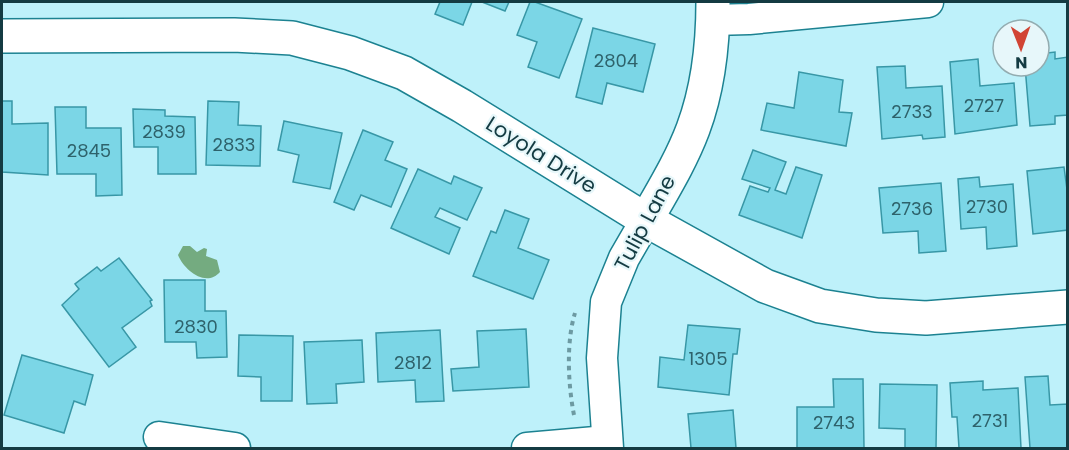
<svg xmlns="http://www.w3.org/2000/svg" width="1069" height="450" viewBox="0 0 1069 450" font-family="Poppins,sans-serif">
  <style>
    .water { fill: #74ab80 }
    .building { fill: #7bd6e6; stroke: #3897a6; stroke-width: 1.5 }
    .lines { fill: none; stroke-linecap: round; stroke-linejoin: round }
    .street-casing { stroke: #1c8291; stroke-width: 33 }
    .secondary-casing { stroke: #1c8291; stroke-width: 36 }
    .path { stroke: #6d9aa2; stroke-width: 4; stroke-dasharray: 4.5 4.5; stroke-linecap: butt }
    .street { stroke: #fff; stroke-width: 30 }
    .secondary { stroke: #fff; stroke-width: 33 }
    .labels { text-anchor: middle; stroke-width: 4.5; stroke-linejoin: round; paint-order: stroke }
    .number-label { font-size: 18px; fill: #2e626b }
    .street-label { font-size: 21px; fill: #143b42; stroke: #e7f7fa }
  </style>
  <rect width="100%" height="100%" fill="#bef1fa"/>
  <path class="water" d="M183 246H190L197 252 204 248 207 249 206 256 217 260 220 272C206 288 184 270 178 255Z"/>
  <g class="building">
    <polygon points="440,2 472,2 463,25 435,14"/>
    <polygon points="482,2 509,2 505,11"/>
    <polygon points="530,2 535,2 582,19 559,78 528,67 537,42 517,35"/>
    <polygon points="593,28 655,44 643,92 607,83 602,104 576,97"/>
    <polygon points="1055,52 1055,59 1068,57 1068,115 1055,116 1055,124 1030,126 1025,66 1039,66 1039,54"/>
    <polygon points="978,59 980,86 1014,83 1017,125 955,134 950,62"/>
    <polygon points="905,66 906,88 942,86 945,137 923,139 922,135 882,139 877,67"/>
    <polygon points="799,72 843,80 839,112 852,113 846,146 761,130 767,103 794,108"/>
    <polygon points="2,101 12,101 12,124 48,123 48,175 2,172"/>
    <polygon points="208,101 239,102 238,125 261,126 260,166 206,165"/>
    <polygon points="55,107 86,107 86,128 121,128 122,195 96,196 96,174 57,174"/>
    <polygon points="133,109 165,110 165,116 195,117 196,174 158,174 158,147 134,147"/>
    <polygon points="284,121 342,133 330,189 293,182 299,155 278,150"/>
    <polygon points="363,130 393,142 385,160 407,169 391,207 361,195 354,210 334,202"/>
    <polygon points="753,150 786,162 775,190 786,194 796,167 822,175 802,238 739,215 750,186 768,192 770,188 742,179"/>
    <polygon points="1064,167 1068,197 1068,230 1033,234 1027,171"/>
    <polygon points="418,169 451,184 454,176 482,188 467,220 440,208 435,217 460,228 449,254 391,228"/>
    <polygon points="979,177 980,187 1013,184 1017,246 987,249 986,227 961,229 958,179"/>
    <polygon points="941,183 946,251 919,253 918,231 883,233 879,188"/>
    <polygon points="505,210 529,219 518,248 549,260 533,299 473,276 491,231 496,233"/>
    <polygon points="119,258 152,300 150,301 152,306 122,328 136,347 109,367 62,305 79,289 75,284 97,267 101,271"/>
    <polygon points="164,280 205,280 205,311 226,311 227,357 197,358 196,342 165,342"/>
    <polygon points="688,325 740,329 737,354 733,354 729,395 658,387 660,357 684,360"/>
    <polygon points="526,329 529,387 453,391 451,369 479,367 477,331"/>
    <polygon points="440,330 444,401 416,402 415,380 378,382 376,333"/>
    <polygon points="239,335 293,336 292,401 261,401 261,377 238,376"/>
    <polygon points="362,340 364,382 336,384 337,403 307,404 304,342"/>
    <polygon points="22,355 93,375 85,405 74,401 64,433 4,415"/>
    <polygon points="1048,376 1050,405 1068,404 1068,448 1030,448 1025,377"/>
    <polygon points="833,379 863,379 864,448 797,448 797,407 834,407"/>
    <polygon points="983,381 983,390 1018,388 1021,448 959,448 957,417 952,417 950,383"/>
    <polygon points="880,384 937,385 936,448 905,448 905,429 879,428"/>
    <polygon points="733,410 736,448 691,448 688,414"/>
  </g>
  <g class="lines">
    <g class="street-casing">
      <g id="street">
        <polyline points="713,20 749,19 928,2"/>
        <polyline points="159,437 235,448"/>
        <polyline points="527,448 607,441"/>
        <polyline points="608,448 602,358 606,302 624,258 646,220"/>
      </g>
    </g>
    <g class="secondary-casing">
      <g id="secondary">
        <polyline points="2,36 234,35 292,38 350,53 404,73 462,106 646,220 765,286 820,306 876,315 926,318 1068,307"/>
        <path d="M646 220C663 190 681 161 693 129 708 89 713 45 713 2"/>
      </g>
    </g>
    <path class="path" d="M574 415C568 385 566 342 575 313"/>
    <use href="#street" class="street"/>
    <use href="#secondary" class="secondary"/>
  </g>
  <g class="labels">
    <g class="number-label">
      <text x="616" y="67">2804</text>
      <text x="984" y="112">2727</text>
      <text x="912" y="118">2733</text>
      <text x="164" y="138">2839</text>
      <text x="234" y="151">2833</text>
      <text x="89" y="157">2845</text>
      <text x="987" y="213">2730</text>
      <text x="912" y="215">2736</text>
      <text x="196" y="333">2830</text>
      <text x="708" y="365">1305</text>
      <text x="413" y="369">2812</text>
      <text x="990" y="427">2731</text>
      <text x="834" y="429">2743</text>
    </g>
    <g class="street-label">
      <text transform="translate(541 155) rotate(32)" y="7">Loyola Drive</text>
      <text transform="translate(645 223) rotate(-62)" y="7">Tulip Lane</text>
    </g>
  </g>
  <rect width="1069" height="450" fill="none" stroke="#143b42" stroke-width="6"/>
  <g transform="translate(1021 48) rotate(179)"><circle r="28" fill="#e7f7fa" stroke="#93acb0" stroke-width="1.5"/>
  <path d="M0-4.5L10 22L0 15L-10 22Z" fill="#d14434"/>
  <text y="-9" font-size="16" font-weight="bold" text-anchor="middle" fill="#143b42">N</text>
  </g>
</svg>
